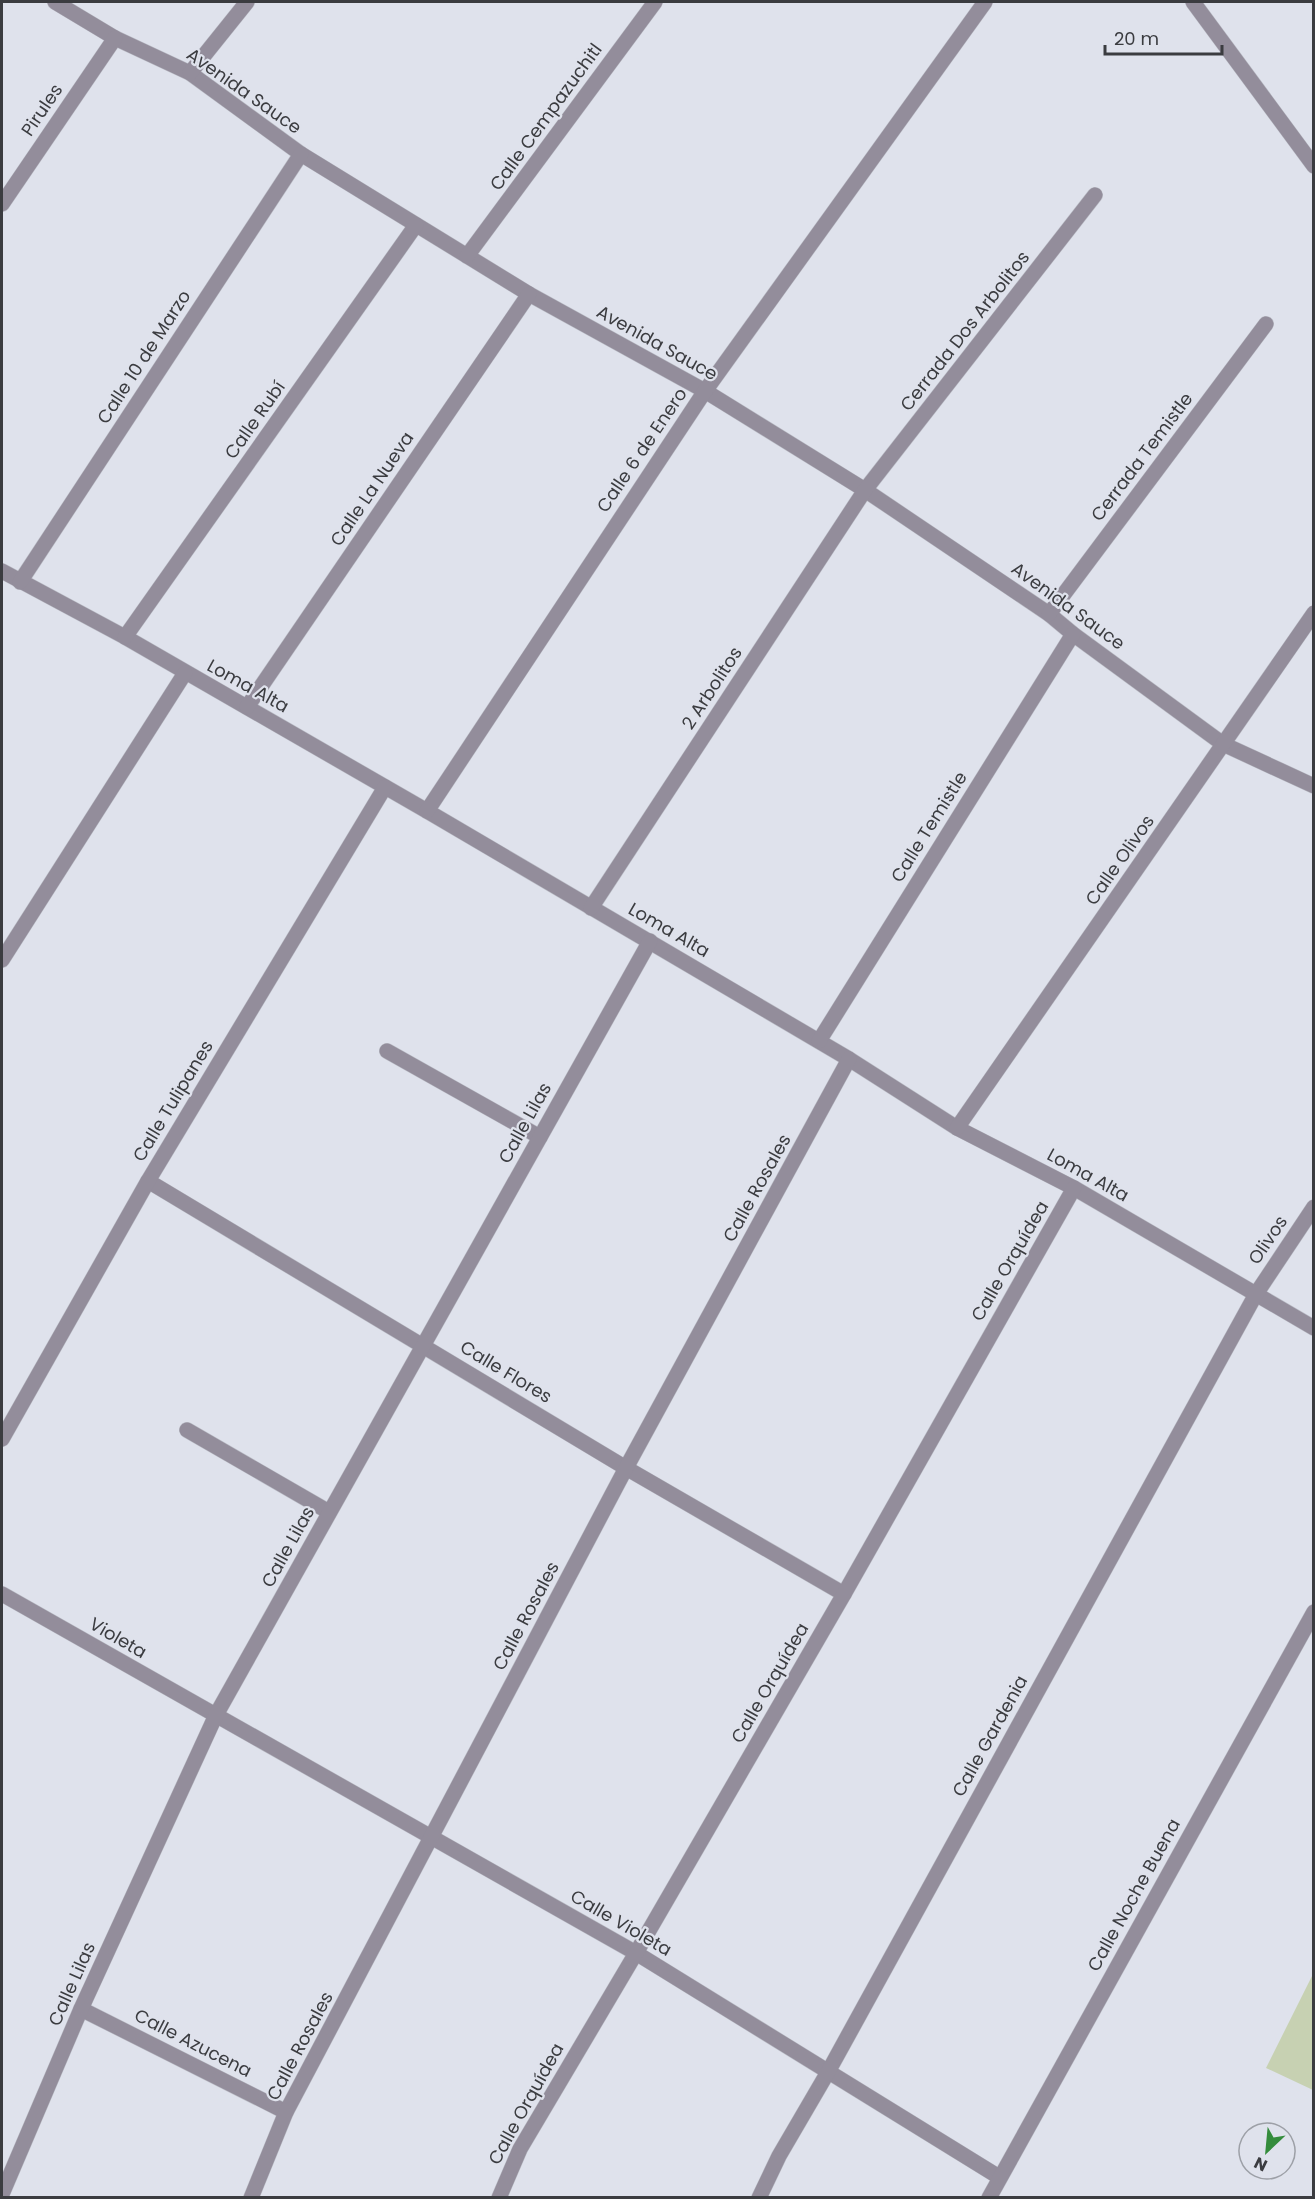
<svg xmlns="http://www.w3.org/2000/svg" width="1315" height="2199" viewBox="0 0 1315 2199" font-family="Poppins,sans-serif">
  <style>
    .green { fill: #c7d1b2 }
    .lines { fill: none; stroke-linecap: round; stroke-linejoin: round }
    .minor-casing { stroke: #bbbdc6; stroke-width: 16 }
    .minor { stroke: #938d9b; stroke-width: 15 }
    .labels { text-anchor: middle; stroke-width: 4.5; stroke-linejoin: round; paint-order: stroke }
    .street-label { font-size: 18px; fill: #3b3c40; stroke: #dfe2ec }
  </style>
  <rect width="100%" height="100%" fill="#dfe2ec"/>
  <polygon class="green" points="1313,1974 1313,2090 1266,2068"/>
  <g class="lines">
    <g class="minor-casing">
      <g id="minor">
        <polyline points="55,2 115,38 190,73 301,154 529,294 705,391 865,490 1049,614 1073,634 1223,744 1314,786"/>
        <polyline points="1193,2 1314,166"/>
        <polyline points="190,73 247,2"/>
        <polyline points="2,204 115,38"/>
        <polyline points="467,256 655,2"/>
        <polyline points="2,571 125,637 427,811 849,1059 957,1128 1074,1188 1314,1328"/>
        <polyline points="20,582 301,154"/>
        <polyline points="1049,614 1266,324"/>
        <polyline points="125,637 416,225"/>
        <polyline points="247,707 529,294"/>
        <polyline points="427,811 705,391 985,2"/>
        <polyline points="591,908 865,490 1095,195"/>
        <polyline points="2,960 185,673"/>
        <polyline points="819,1041 1073,634"/>
        <polyline points="387,1051 540,1137"/>
        <polyline points="957,1128 1314,613"/>
        <polyline points="148,1181 626,1468 844,1594"/>
        <polyline points="187,1430 329,1512"/>
        <polyline points="2,1439 148,1181 385,787"/>
        <polyline points="2,1594 636,1953 999,2177"/>
        <polyline points="81,2009 286,2112"/>
        <polyline points="2,2194 81,2009 216,1715 650,941"/>
        <polyline points="251,2198 286,2112 626,1468 849,1059"/>
        <polyline points="499,2198 520,2149 636,1953 844,1594 1074,1188"/>
        <polyline points="759,2198 779,2156 828,2072 1256,1294 1314,1207"/>
        <polyline points="989,2198 1314,1612"/>
      </g>
    </g>
    <use href="#minor" class="minor"/>
  </g>
  <g class="labels">
    <g class="street-label">
      <text transform="translate(244 91) rotate(35)" y="6">Avenida Sauce</text>
      <text transform="translate(42 110) rotate(-56)" y="6">Pirules</text>
      <text transform="translate(546 117) rotate(-54)" y="6">Calle Cempazuchitl</text>
      <text transform="translate(965 331) rotate(-52)" y="6">Cerrada Dos Arbolitos</text>
      <text transform="translate(657 343) rotate(29)" y="6">Avenida Sauce</text>
      <text transform="translate(144 357) rotate(-57)" y="6">Calle 10 de Marzo</text>
      <text transform="translate(255 420) rotate(-55)" y="6">Calle Rubí</text>
      <text transform="translate(642 450) rotate(-56)" y="6">Calle 6 de Enero</text>
      <text transform="translate(1142 457) rotate(-53)" y="6">Cerrada Temistle</text>
      <text transform="translate(372 489) rotate(-56)" y="6">Calle La Nueva</text>
      <text transform="translate(1068 606) rotate(36)" y="6">Avenida Sauce</text>
      <text transform="translate(248 686) rotate(29)" y="6">Loma Alta</text>
      <text transform="translate(712 688) rotate(-57)" y="6">2 Arbolitos</text>
      <text transform="translate(929 827) rotate(-58)" y="6">Calle Temistle</text>
      <text transform="translate(1120 860) rotate(-55)" y="6">Calle Olivos</text>
      <text transform="translate(669 930) rotate(30)" y="6">Loma Alta</text>
      <text transform="translate(173 1101) rotate(-59)" y="6">Calle Tulipanes</text>
      <text transform="translate(525 1123) rotate(-61)" y="6">Calle Lilas</text>
      <text transform="translate(1088 1175) rotate(29)" y="6">Loma Alta</text>
      <text transform="translate(757 1188) rotate(-61)" y="6">Calle Rosales</text>
      <text transform="translate(1268 1240) rotate(-56)" y="6">Olivos</text>
      <text transform="translate(1010 1261) rotate(-60)" y="6">Calle Orquídea</text>
      <text transform="translate(506 1372) rotate(31)" y="6">Calle Flores</text>
      <text transform="translate(288 1547) rotate(-61)" y="6">Calle Lilas</text>
      <text transform="translate(526 1616) rotate(-62)" y="6">Calle Rosales</text>
      <text transform="translate(118 1638) rotate(30)" y="6">Violeta</text>
      <text transform="translate(770 1683) rotate(-60)" y="6">Calle Orquídea</text>
      <text transform="translate(990 1736) rotate(-61)" y="6">Calle Gardenia</text>
      <text transform="translate(1134 1895) rotate(-61)" y="6">Calle Noche Buena</text>
      <text transform="translate(621 1923) rotate(30)" y="6">Calle Violeta</text>
      <text transform="translate(72 1984) rotate(-66)" y="6">Calle Lilas</text>
      <text transform="translate(193 2043) rotate(27)" y="6">Calle Azucena</text>
      <text transform="translate(300 2046) rotate(-62)" y="6">Calle Rosales</text>
      <text transform="translate(526 2104) rotate(-61)" y="6">Calle Orquídea</text>
    </g>
  </g>
  <rect width="1315" height="2199" fill="none" stroke="#3b3c40" stroke-width="6"/>
  <g transform="translate(1267 2151) rotate(206)"><circle r="28" fill="#dfe2ec" stroke="#9da0a7" stroke-width="1.5"/>
  <path d="M0-4.5L10 22L0 15L-10 22Z" fill="#348c3c"/>
  <text y="-9" font-size="16" font-weight="bold" text-anchor="middle" fill="#3b3c40">N</text>
  </g>
  <path d="M1105 45v9h117v-9" fill="none" stroke="#3b3c40" stroke-width="3"/>
  <text x="1114" y="45" font-size="18" fill="#3b3c40" stroke="#dfe2ec" stroke-width="4.5" paint-order="stroke">20 m</text>
</svg>
